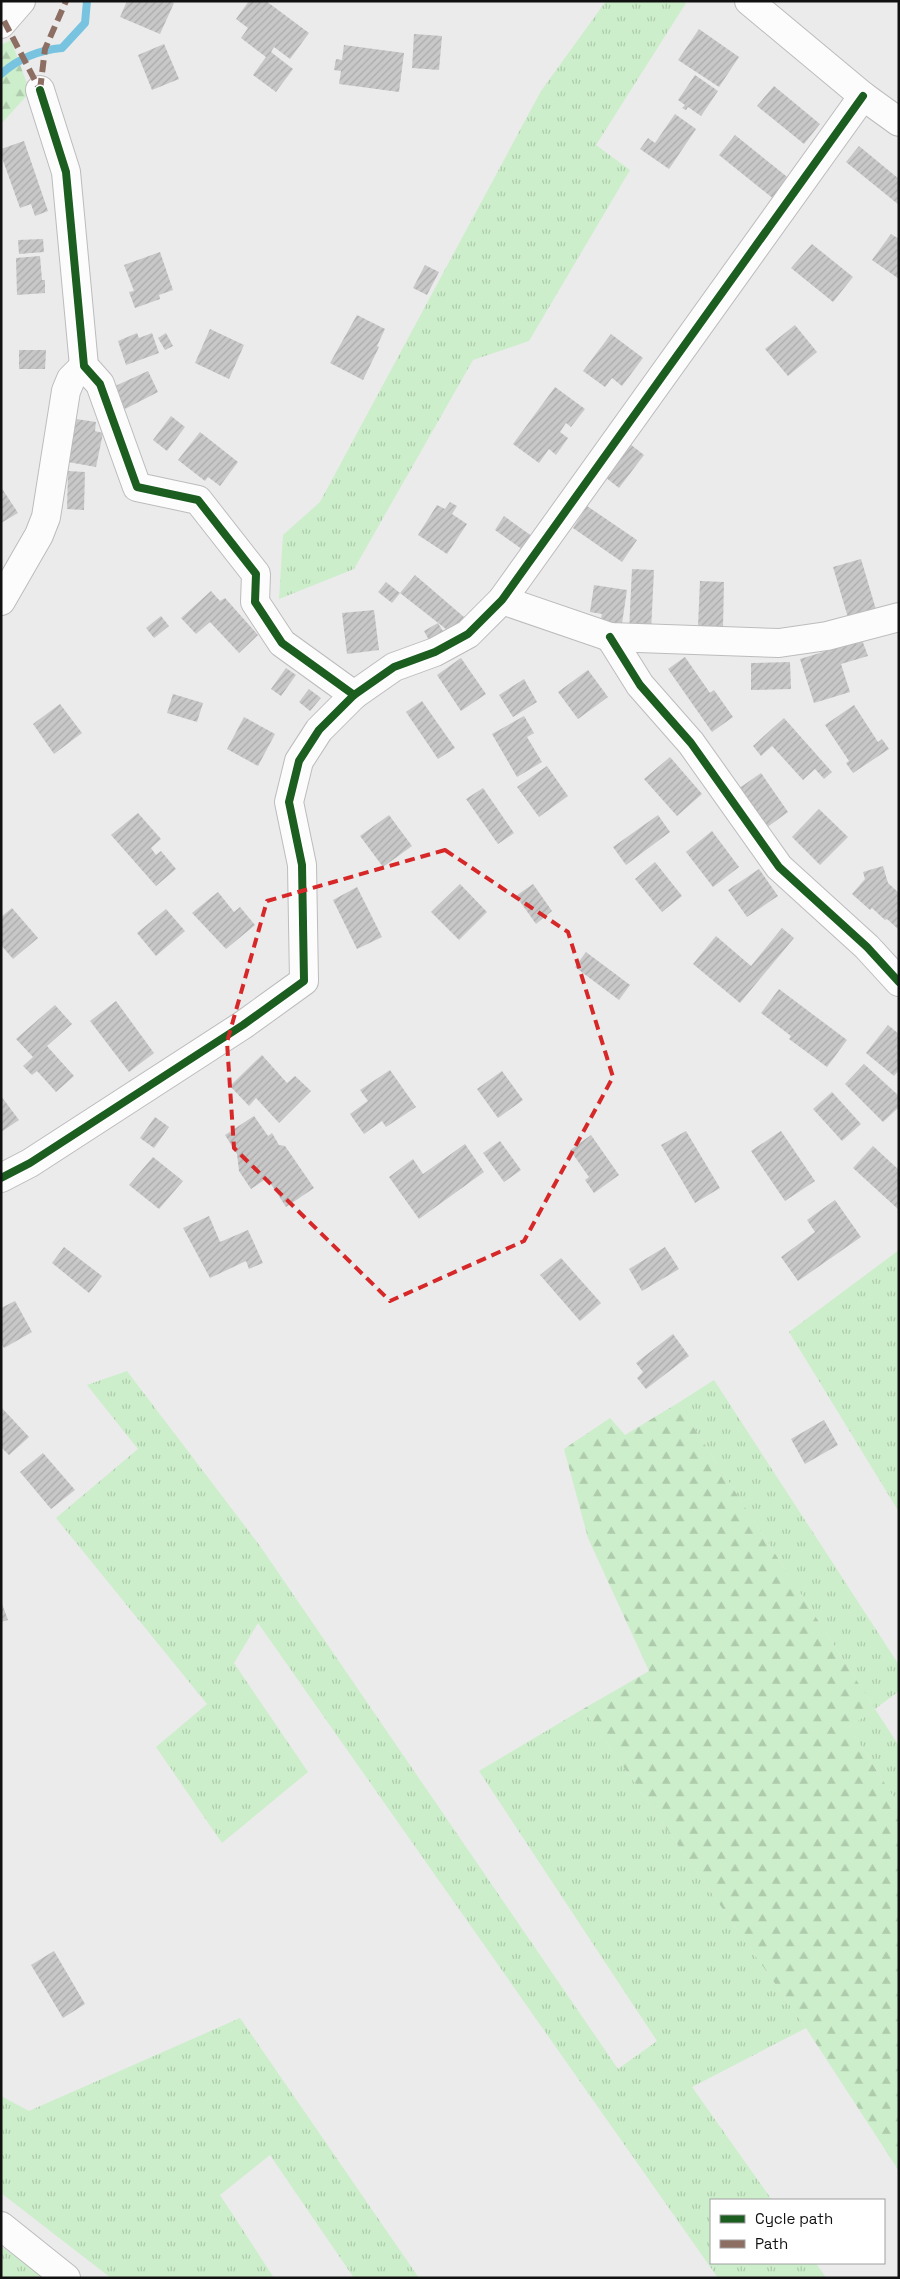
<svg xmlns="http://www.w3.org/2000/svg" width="900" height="2279" viewBox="0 0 900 2279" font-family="'Space Grotesk',sans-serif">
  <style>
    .grass { fill: url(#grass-tufts) }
    .forest { fill: url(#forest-firs) }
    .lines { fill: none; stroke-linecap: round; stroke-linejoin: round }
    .stream { stroke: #78c4e0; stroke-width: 8 }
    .building { fill: url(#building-hatch) }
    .minor-casing { stroke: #bcbcbd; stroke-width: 30 }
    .highway-casing { stroke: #bcbcbd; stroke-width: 30 }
    .minor { stroke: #fcfcfc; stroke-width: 28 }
    .highway { stroke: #fcfcfc; stroke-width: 28 }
    .quiet { stroke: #8d6e63; stroke-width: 6; stroke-dasharray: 12 6; stroke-linecap: butt }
    .cycleway-casing { stroke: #fff; stroke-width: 11 }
    .cycleway { stroke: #1b5e20; stroke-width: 8 }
    .marked { fill: none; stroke: #d62828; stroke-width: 4; stroke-dasharray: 10 6; stroke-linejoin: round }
  </style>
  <defs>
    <pattern id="grass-tufts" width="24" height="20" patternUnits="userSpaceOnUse" patternTransform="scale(1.25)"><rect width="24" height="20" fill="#cceeca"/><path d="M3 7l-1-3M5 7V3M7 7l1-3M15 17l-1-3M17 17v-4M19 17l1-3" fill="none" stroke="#aecbac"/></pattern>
    <pattern id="forest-firs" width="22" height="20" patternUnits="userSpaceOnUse" patternTransform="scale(1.25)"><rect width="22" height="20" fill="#cceeca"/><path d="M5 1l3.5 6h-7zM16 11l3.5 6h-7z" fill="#aecbac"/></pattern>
    <pattern id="building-hatch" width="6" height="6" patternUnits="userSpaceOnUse" patternTransform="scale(1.25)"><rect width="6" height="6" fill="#c8c8c9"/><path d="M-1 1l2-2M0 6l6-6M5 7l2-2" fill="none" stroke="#ababac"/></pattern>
  </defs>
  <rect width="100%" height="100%" fill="#ebebec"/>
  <g class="grass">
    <polygon points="606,1 681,1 686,3 596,145 630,170 529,341 473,360 354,569 279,599 283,535 320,502 541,91"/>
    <polygon points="899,1250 899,1512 789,1332"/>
    <polygon points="127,1371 260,1546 618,2069 657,2041 479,1771 583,1709 806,2028 692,2087 772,2200 711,2200 711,2263 816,2263 826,2278 718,2278 258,1623 234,1663 308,1772 222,1843 156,1747 207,1704 56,1518 138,1449 87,1385"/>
    <polygon points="714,1380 899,1665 899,1691 875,1709 899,1746 899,1806 849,1727 875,1709 678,1403"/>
    <polygon points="240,2018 419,2278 354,2278 270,2155 220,2195 274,2278 111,2278 1,2193 1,2096 29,2111"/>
    <polygon points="1,2246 44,2278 1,2278"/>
  </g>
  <g class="forest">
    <polygon points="11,40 30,92 1,124 1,45"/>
    <polygon points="678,1403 875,1709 849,1727 899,1806 899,2171 806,2028 583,1709 649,1671 588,1538 564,1449 610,1418 625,1435"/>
  </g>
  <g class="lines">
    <path class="stream" d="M1 74C18 59 39 50 62 48L85 23 87 1"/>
  </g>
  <g class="building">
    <polygon points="127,1 171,1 174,3 160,34 120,17"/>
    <polygon points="249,1 266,1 309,33 290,59 274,47 271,52 293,69 276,92 253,75 266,57 241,38 248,28 236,19"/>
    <polygon points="699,29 739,57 719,87 678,60"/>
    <polygon points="414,34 442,36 439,70 412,68"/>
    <polygon points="164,44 179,79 152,90 138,55"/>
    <polygon points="344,45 404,53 399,92 339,84 341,71 334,70 336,59 342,60"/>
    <polygon points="695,75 718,91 701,116 688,107 686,110 682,108 685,105 678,100"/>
    <polygon points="774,86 820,124 804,144 757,106"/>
    <polygon points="675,114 696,129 669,169 640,149 648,138 655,143"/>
    <polygon points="735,135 791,180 775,200 719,155"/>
    <polygon points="24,141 48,211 35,216 31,204 20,208 1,155 1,149"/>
    <polygon points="859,146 899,179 899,205 846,162"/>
    <polygon points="891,234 899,239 899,279 872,260"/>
    <polygon points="43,239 44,252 19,254 18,240"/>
    <polygon points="812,244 853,277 833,302 791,268"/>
    <polygon points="160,252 173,290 159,295 160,299 135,308 129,292 134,291 124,265"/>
    <polygon points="40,256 42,280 45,280 45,293 17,295 16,258"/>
    <polygon points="425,265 439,272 427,295 413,288"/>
    <polygon points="357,315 385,329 377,346 379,347 363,380 330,363"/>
    <polygon points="795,325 817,352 788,376 765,349"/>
    <polygon points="210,329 244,345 229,379 195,363"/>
    <polygon points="137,333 139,338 152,333 159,353 126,365 118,341"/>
    <polygon points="166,333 173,346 165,350 158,338"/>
    <polygon points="611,334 643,358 622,386 612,378 605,387 583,371"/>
    <polygon points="19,350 46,350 45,369 19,369"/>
    <polygon points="148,371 158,392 125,409 113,387"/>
    <polygon points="555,387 585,409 571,427 566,423 560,432 568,438 556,455 549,449 539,463 513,444"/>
    <polygon points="171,416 185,427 167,451 153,440"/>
    <polygon points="76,419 96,422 95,431 103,433 96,467 68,462"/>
    <polygon points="200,432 238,462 220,486 208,477 205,481 178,460"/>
    <polygon points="630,444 644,455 619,488 605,477"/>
    <polygon points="68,471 85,472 84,510 67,509"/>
    <polygon points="1,487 18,513 1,523"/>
    <polygon points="450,502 457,506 452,514 467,524 447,554 418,535 437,505 445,509"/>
    <polygon points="587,506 637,540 622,562 573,528"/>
    <polygon points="504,516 536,539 526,552 495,530"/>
    <polygon points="861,559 877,613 849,621 833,567"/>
    <polygon points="632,569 654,570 651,631 629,631"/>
    <polygon points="415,575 464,617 451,633 400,593 392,603 378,592 386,582 400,593"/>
    <polygon points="700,581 724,582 723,628 698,626"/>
    <polygon points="594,585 627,590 621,630 599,627 602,614 590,612"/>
    <polygon points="211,591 220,601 225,598 258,635 239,653 210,622 196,634 181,618"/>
    <polygon points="374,610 379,650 347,654 342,613"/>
    <polygon points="161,616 169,626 154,638 146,628"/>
    <polygon points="438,623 444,633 430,642 424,631"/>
    <polygon points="862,640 868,656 841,664 850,692 814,703 800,659"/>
    <polygon points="685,657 710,693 714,690 733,717 712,732 668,669"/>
    <polygon points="461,658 486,694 461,711 437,675"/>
    <polygon points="790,662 791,689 751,690 751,663"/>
    <polygon points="286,668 296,675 281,696 271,689"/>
    <polygon points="588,670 608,697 578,719 558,692"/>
    <polygon points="524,679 537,702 513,717 499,695"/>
    <polygon points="309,689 321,698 310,711 299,702"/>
    <polygon points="173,694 203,703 197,722 167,713"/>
    <polygon points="422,701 455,748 438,759 406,712"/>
    <polygon points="60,704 82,733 54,754 33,724"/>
    <polygon points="854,705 878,742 882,739 889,749 853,773 846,763 849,761 825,725"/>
    <polygon points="524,716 534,733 527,737 542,762 517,777 492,734"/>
    <polygon points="244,717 275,734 258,766 227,749"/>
    <polygon points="784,718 832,772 824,779 815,769 803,780 772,746 761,756 753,746"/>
    <polygon points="670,757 702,794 677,816 644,779"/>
    <polygon points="547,766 568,796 539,817 517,787"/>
    <polygon points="761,773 788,812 766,828 738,789"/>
    <polygon points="483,788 514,833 498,844 466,799"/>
    <polygon points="819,809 848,837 820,865 792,837"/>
    <polygon points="138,813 161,839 151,848 156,855 161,851 176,869 156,886 111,835"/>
    <polygon points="389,815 412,846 383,867 360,836"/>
    <polygon points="658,815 670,832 626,865 613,847"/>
    <polygon points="712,831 739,867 713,887 686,852"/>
    <polygon points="655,862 682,896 662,912 635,879"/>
    <polygon points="883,866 888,883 899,893 898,929 887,919 885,920 872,908 870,910 852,894 865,879 863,872"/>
    <polygon points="759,869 778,896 747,917 728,890"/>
    <polygon points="460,884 487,912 459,940 431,912"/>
    <polygon points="533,884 552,911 536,924 516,896"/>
    <polygon points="357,887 382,937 357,949 333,900"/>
    <polygon points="218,892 234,912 240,907 255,925 226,949 192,913"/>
    <polygon points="12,908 38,938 13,959 1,945 1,917"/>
    <polygon points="166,909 185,931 156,956 137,933"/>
    <polygon points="782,928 794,938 740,1003 693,964 716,936 751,966"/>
    <polygon points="586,952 630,985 619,1000 575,967"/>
    <polygon points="779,989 847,1040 827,1067 789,1039 791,1036 761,1013"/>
    <polygon points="116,1001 154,1053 129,1072 90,1021"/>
    <polygon points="55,1005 72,1024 47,1046 74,1076 56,1092 37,1071 32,1075 23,1066 33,1057 16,1039"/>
    <polygon points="888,1025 899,1034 899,1070 894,1076 866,1053"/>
    <polygon points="262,1055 287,1083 295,1076 311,1091 279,1123 256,1098 249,1106 230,1086"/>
    <polygon points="864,1064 899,1096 899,1107 883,1122 845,1084"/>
    <polygon points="390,1070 416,1107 386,1127 382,1121 364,1134 350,1114 368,1101 360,1090"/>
    <polygon points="502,1071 523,1100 498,1118 477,1089"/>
    <polygon points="832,1092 861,1124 842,1141 813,1109"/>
    <polygon points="1,1096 19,1120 1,1132"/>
    <polygon points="254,1116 268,1136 272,1133 279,1145 285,1146 314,1188 286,1207 267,1178 251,1189 239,1171 237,1154 225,1135"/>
    <polygon points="155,1117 169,1127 154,1148 140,1138"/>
    <polygon points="686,1131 720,1188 695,1203 661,1145"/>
    <polygon points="781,1131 815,1181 785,1201 751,1151"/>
    <polygon points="591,1135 619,1175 594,1193 585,1180 589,1177 570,1150"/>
    <polygon points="500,1141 521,1170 504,1182 483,1153"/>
    <polygon points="465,1144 484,1172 419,1219 389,1177 413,1159 423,1174"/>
    <polygon points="873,1146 899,1170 899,1210 853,1168"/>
    <polygon points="153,1157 183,1181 159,1209 129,1185"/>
    <polygon points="835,1200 861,1237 798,1281 781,1257 815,1232 807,1220"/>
    <polygon points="209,1216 220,1242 248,1230 263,1263 249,1269 246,1261 210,1278 183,1228"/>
    <polygon points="64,1247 102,1276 89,1293 52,1263"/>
    <polygon points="665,1247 679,1269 642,1291 629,1269"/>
    <polygon points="561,1258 601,1303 580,1321 540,1275"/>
    <polygon points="15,1301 32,1332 4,1348 1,1343 1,1308"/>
    <polygon points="673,1334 689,1356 646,1389 637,1378 643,1372 636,1363"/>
    <polygon points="1,1407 29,1437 9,1455 2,1448 1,1449"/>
    <polygon points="824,1420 838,1445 805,1464 791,1439"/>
    <polygon points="43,1453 75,1490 51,1509 20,1472"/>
    <polygon points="1,1601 8,1620 1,1622"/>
    <polygon points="54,1951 85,2004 63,2018 31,1965"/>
  </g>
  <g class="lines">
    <g class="minor-casing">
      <g id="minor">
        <polyline points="749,1 863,96 899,122"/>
        <polyline points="1,24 21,1"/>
        <polyline points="40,90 66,172 84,366 100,384 137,487 198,500 256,574 255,602 282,643 354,695"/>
        <polyline points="502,600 610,637 779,643 827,636 899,617"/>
        <polyline points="1,601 39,535 46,517 66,391 71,379 84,366"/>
        <polyline points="610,637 640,685 691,743 779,867 867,947 899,982"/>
        <polyline points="1,1178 30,1163 243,1025 304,981 302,865 289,802 299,761 319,730 354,695 394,667 435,652 468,634 502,600 863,96"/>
      </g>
    </g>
    <g class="highway-casing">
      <polyline id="highway" points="1,2226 66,2278"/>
    </g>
    <use href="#minor" class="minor"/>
    <use href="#highway" class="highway"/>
    <g class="quiet">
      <polyline points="4,21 40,90"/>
      <polyline points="40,90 45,49 66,1"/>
    </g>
    <g class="cycleway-casing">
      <g id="cycleway">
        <polyline points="40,90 66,172 84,366 100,384 137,487 198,500 256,574 255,602 282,643 354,695"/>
        <polyline points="610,637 640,685 691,743 779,867 867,947 899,982"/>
        <polyline points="1,1178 30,1163 243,1025 304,981 302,865 289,802 299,761 319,730 354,695 394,667 435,652 468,634 502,600 863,96"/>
      </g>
    </g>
    <use href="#cycleway" class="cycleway"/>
  </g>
  <path class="marked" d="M445 850 568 932 613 1077 524 1241 390 1301 234 1148 227 1042 267 901Z"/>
  <rect width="900" height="2279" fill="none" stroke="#111111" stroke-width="5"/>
  <rect x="710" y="2199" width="175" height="65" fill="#ffffff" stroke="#a0a0a0"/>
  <rect x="720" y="2215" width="25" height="8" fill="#1b5e20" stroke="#a0a0a0"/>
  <text x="755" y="2224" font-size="15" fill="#111111">Cycle path</text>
  <rect x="720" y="2240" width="25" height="8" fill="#8d6e63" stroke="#a0a0a0"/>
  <text x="755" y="2249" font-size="15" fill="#111111">Path</text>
</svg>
